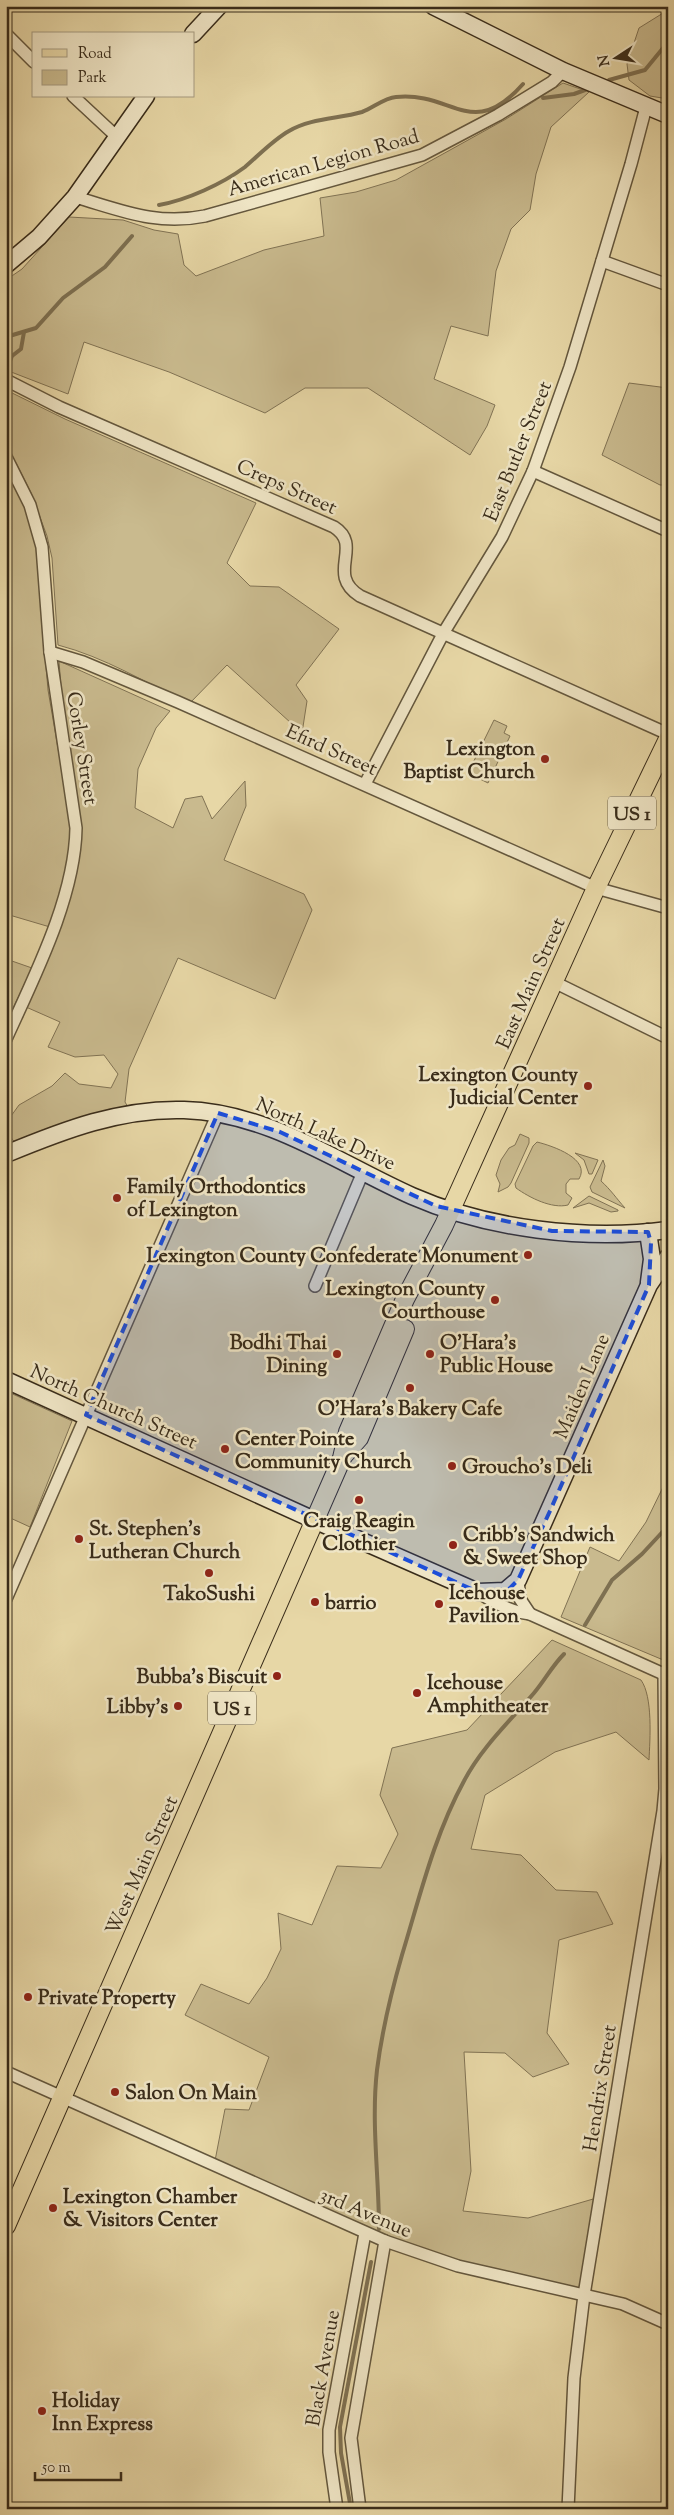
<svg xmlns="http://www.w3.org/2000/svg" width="674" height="2515" viewBox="0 0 674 2515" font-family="'Sorts Mill Goudy',serif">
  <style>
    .green { fill: #c9ba8e; stroke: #817354 }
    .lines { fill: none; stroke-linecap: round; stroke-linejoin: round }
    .stream { stroke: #7e7051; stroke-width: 4 }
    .street-casing { stroke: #64573d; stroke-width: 14 }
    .secondary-casing { stroke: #392c1a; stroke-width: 19 }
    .primary-casing { stroke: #392c1a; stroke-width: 20 }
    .street { stroke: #efe5c5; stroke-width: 11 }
    .secondary { stroke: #efe5c5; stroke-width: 16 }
    .primary { stroke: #e7d7a6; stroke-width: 18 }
    .marked { fill: #1d4ed8; fill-opacity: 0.2; stroke: #1d4ed8; stroke-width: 4; stroke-dasharray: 10 6; stroke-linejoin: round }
    .poi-dot { fill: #8f2418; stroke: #efe5c5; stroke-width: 2 }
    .labels { text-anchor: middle; stroke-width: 5; stroke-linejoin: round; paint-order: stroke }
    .shield { fill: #efe5c5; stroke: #70644d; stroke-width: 1 }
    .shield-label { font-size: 19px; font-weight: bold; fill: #392c1a }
    .street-label { font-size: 20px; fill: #392c1a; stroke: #efe5c5 }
    .poi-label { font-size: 20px; font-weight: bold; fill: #392c1a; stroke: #efe5c5; text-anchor: start }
  </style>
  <rect width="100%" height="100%" fill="#e7d7a6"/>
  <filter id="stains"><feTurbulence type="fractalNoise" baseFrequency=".004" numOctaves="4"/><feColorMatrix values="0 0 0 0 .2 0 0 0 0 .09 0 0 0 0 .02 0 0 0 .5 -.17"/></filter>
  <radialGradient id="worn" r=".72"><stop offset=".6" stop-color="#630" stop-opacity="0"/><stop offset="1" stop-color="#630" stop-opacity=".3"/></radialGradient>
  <g class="green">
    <polygon points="668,10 668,99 650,96 629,80 627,64 639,28"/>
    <polygon points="563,83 589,92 551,127 536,174 530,210 511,229 496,271 488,336 451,326 434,379 495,405 487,426 470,455 368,388 305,388 265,413 169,372 84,342 68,394 6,370 6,280 22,269 69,217 123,220 154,230 178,234 184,265 196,276 264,250 324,236 320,198 356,192 396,180 506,119"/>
    <polygon points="629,383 668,388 668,485 660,485 602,455"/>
    <path d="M6 390 65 419 256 503 227 563 250 586 279 587 339 629 296 685 307 701 302 733 227 665 189 704C147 683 104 657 58 645L52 558 47 536 31 493 16 463 6 450Z"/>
    <polygon points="6,474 24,503 36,547 48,690 60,760 71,805 74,847 50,927 6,914"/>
    <polygon points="59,661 170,711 156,728 138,769 135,808 173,828 185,799 202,796 212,819 245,781 246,806 224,860 304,894 312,910 275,999 178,958 129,1069 125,1102 132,1114 19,1148 6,1131 6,1123 19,1105 52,1086 65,1073 79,1084 111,1088 118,1074 104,1055 75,1057 48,1047 60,1022 26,1007 75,871"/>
    <polygon points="494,720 507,726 504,733 510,736 488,783 468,773"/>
    <polygon points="9,960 32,968 6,1023 6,962"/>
    <polygon points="520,1134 529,1138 529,1143 511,1183 508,1187 498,1192 500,1184 496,1175 501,1160 509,1148 515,1145"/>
    <path d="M537 1142C553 1146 591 1159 579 1179H570L566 1184V1193L572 1198 568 1205C552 1209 530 1198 516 1188L515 1184 533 1146Z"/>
    <polygon points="575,1153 598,1160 592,1174 589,1174 584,1160"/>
    <path d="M603 1160 605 1166 601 1181C611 1190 616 1198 625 1208L592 1192 590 1187Z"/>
    <polygon points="589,1196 618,1210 618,1211 611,1212 589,1203 573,1208"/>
    <polygon points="6,1391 72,1421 30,1527 6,1516"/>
    <polygon points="664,1485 668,1487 668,1662 561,1617 590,1547 619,1561 646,1522"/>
    <path d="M552 1640 641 1680C653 1697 650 1739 649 1760L616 1732 555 1752 485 1795 471 1849 521 1855 556 1890 597 1892 613 1924 559 1940 547 2033 569 2064 533 2077 505 2053 464 2052 471 2171 463 2211 528 2218 600 2197 584 2295 458 2266 214 2166 225 2109 249 2110 269 2057 185 2015 201 1984 249 2004 267 1978 281 1949 278 1913 312 1925 337 1866 381 1868 398 1834 380 1795 392 1748 467 1730Z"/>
  </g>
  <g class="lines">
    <g class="stream">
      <polyline points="609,80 645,70 668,42"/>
      <polyline points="543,98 574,94 585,90"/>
      <path d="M159 205C187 200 222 184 245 167 259 155 273 140 289 131 311 118 338 119 362 112 373 108 384 98 396 97 453 91 472 142 523 84"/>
      <polyline points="6,337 36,328 63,298 105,267 132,236"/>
      <polyline points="7,368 12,356 21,349 24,332"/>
      <polyline points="585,1625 612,1580 642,1554 668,1526"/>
      <path d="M379 2229C379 2176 371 2123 377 2070 382 2031 391 1993 402 1955 420 1896 434 1836 464 1781 481 1748 510 1721 534 1693 545 1680 552 1666 564 1654"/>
      <polyline points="351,2509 341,2453 340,2427 371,2262"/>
    </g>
    <g class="street-casing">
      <g id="street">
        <polyline points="6,34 34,62"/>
        <polyline points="73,96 117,137"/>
        <path d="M75 197C121 210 156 226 205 216L422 155 498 115 552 82 563 71"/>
        <polyline points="602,261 668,285"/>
        <path d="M6 380 59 407 334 527C364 546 325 574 360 596L668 734"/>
        <path d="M6 457 30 505 42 547 50 652 76 828C75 897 35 975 6 1039"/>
        <polyline points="533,471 668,531"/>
        <polyline points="50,652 83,662 178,702 596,888 668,908"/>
        <polyline points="365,784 444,632 502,537 533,471 570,367 631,164 646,107"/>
        <polyline points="554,982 668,1038"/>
        <polyline points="315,1286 363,1172"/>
        <polyline points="518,1580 520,1599 530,1614"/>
        <path d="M478 1592C494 1603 511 1612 530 1614L668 1676"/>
        <polyline points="6,1599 218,1113"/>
        <polyline points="6,2072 385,2241 458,2266 623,2304 668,2324"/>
        <polyline points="337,2509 329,2452 329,2430 365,2233"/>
        <polyline points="360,2509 351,2438 385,2241"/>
        <polyline points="568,2509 574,2378 584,2295 663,1811 665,1789 664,1674"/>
      </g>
    </g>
    <g class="secondary-casing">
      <g id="secondary">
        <polyline points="433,6 563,71 668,115"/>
        <polyline points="193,34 219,6"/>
        <polyline points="6,265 39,237 75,197 146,96"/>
        <path d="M6 1154C64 1130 121 1108 184 1110 268 1112 338 1163 412 1196 487 1229 586 1241 668 1230"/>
        <polyline points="648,1232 652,1259 649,1282"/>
        <polyline points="6,1380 314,1520 478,1592 505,1591 518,1580 649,1285 668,1257"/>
      </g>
    </g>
    <g class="primary-casing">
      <g id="primary">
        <polyline points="344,1455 359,1438 405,1329"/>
        <polyline points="6,2226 342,1458 348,1432 405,1299 444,1225 596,888 668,739"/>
      </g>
    </g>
    <use href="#street" class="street"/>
    <use href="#secondary" class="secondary"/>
    <use href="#primary" class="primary"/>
  </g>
  <path class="marked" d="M218 1113 280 1132 436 1206 552 1231 648 1232 651 1243 649 1285 550 1511 518 1580 509 1589 478 1592 86 1415Z"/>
  <g class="poi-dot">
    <circle cx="545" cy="759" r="5"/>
    <circle cx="588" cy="1086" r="5"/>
    <circle cx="117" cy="1198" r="5"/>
    <circle cx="528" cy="1255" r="5"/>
    <circle cx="495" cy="1300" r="5"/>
    <circle cx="337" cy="1354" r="5"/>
    <circle cx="430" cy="1354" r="5"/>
    <circle cx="410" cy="1388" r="5"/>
    <circle cx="225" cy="1449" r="5"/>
    <circle cx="452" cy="1466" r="5"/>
    <circle cx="359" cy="1500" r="5"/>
    <circle cx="79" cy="1539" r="5"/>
    <circle cx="453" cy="1545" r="5"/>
    <circle cx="209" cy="1573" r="5"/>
    <circle cx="315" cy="1602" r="5"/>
    <circle cx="439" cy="1604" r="5"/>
    <circle cx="277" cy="1676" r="5"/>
    <circle cx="417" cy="1693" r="5"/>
    <circle cx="178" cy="1706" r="5"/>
    <circle cx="28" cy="1997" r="5"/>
    <circle cx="115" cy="2092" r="5"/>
    <circle cx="53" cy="2208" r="5"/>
    <circle cx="42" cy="2411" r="5"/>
  </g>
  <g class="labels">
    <g class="shield">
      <rect x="608" y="796.5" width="48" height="33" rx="4"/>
      <rect x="208" y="1691.5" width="48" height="33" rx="4"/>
    </g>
    <g class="shield-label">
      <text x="632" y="820">US 1</text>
      <text x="232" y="1715">US 1</text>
    </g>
    <g class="street-label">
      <text transform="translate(323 162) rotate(-16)" y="7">American Legion Road</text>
      <text transform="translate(517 451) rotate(-68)" y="7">East Butler Street</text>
      <text transform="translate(287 486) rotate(24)" y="7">Creps Street</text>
      <text transform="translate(83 748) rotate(81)" y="7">Corley Street</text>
      <text transform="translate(332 749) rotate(24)" y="7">Efird Street</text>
      <text transform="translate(530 983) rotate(-66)" y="7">East Main Street</text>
      <text transform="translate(326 1133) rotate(24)" y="7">North Lake Drive</text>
      <text transform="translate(581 1386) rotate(-67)" y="7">Maiden Lane</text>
      <text transform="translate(114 1406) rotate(24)" y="7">North Church Street</text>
      <text transform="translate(141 1865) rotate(-66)" y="7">West Main Street</text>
      <text transform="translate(599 2088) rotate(-81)" y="7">Hendrix Street</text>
      <text transform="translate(366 2212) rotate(23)" y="7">3rd Avenue</text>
      <text transform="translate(322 2368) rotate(-80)" y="7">Black Avenue</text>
    </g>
    <g class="poi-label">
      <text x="535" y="755" text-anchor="end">Lexington<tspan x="535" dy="23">Baptist Church</tspan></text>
      <text x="578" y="1081" text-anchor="end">Lexington County<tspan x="578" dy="23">Judicial Center</tspan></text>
      <text x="127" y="1193">Family Orthodontics<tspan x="127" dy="23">of Lexington</tspan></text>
      <text x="518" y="1262" text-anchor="end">Lexington County Confederate Monument</text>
      <text x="485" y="1295" text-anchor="end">Lexington County<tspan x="485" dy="23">Courthouse</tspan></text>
      <text x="327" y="1349" text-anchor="end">Bodhi Thai<tspan x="327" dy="23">Dining</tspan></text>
      <text x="440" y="1349">O'Hara's<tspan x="440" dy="23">Public House</tspan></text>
      <text x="410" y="1415" text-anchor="middle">O'Hara's Bakery Cafe</text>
      <text x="235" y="1445">Center Pointe<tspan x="235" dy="23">Community Church</tspan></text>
      <text x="462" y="1473">Groucho's Deli</text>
      <text x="359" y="1527" text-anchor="middle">Craig Reagin<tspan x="359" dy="23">Clothier</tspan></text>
      <text x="89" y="1535">St. Stephen's<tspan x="89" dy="23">Lutheran Church</tspan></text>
      <text x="463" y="1541">Cribb's Sandwich<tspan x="463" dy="23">&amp; Sweet Shop</tspan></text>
      <text x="449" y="1599">Icehouse<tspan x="449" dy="23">Pavilion</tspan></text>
      <text x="209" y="1600" text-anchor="middle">TakoSushi</text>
      <text x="325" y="1609">barrio</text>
      <text x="267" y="1683" text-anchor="end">Bubba's Biscuit</text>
      <text x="427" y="1689">Icehouse<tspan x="427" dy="23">Amphitheater</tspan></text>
      <text x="168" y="1713" text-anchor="end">Libby's</text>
      <text x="38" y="2004">Private Property</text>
      <text x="125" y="2099">Salon On Main</text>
      <text x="63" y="2203">Lexington Chamber<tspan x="63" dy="23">&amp; Visitors Center</tspan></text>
      <text x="52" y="2407">Holiday<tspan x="52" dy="23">Inn Express</tspan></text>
    </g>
  </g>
  <rect width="674" height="2515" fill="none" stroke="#e7d7a6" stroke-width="25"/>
  <rect x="8" y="8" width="659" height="2500" fill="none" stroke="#392c1a" stroke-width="2.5"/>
  <rect x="12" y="12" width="649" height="2490" fill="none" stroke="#392c1a"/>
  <rect x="32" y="32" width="162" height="65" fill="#efe5c5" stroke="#a69b81"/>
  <rect x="42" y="49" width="25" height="8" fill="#e7d7a6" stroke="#a69b81"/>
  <text x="78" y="58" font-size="15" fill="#392c1a">Road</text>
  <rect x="42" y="70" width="25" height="15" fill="#c9ba8e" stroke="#a69b81"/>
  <text x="78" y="82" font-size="15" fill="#392c1a">Park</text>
  <g transform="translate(616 58) rotate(258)" stroke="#efe5c5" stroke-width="4" paint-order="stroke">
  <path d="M0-4L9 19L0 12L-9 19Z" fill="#392c1a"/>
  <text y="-8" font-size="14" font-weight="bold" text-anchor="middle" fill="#392c1a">N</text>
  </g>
  <path d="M35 2472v8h86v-8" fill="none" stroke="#392c1a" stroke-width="2.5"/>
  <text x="42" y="2472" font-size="15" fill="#392c1a" stroke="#efe5c5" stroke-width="4" paint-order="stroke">50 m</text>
  <rect width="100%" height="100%" filter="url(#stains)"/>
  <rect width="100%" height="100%" fill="url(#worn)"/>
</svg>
